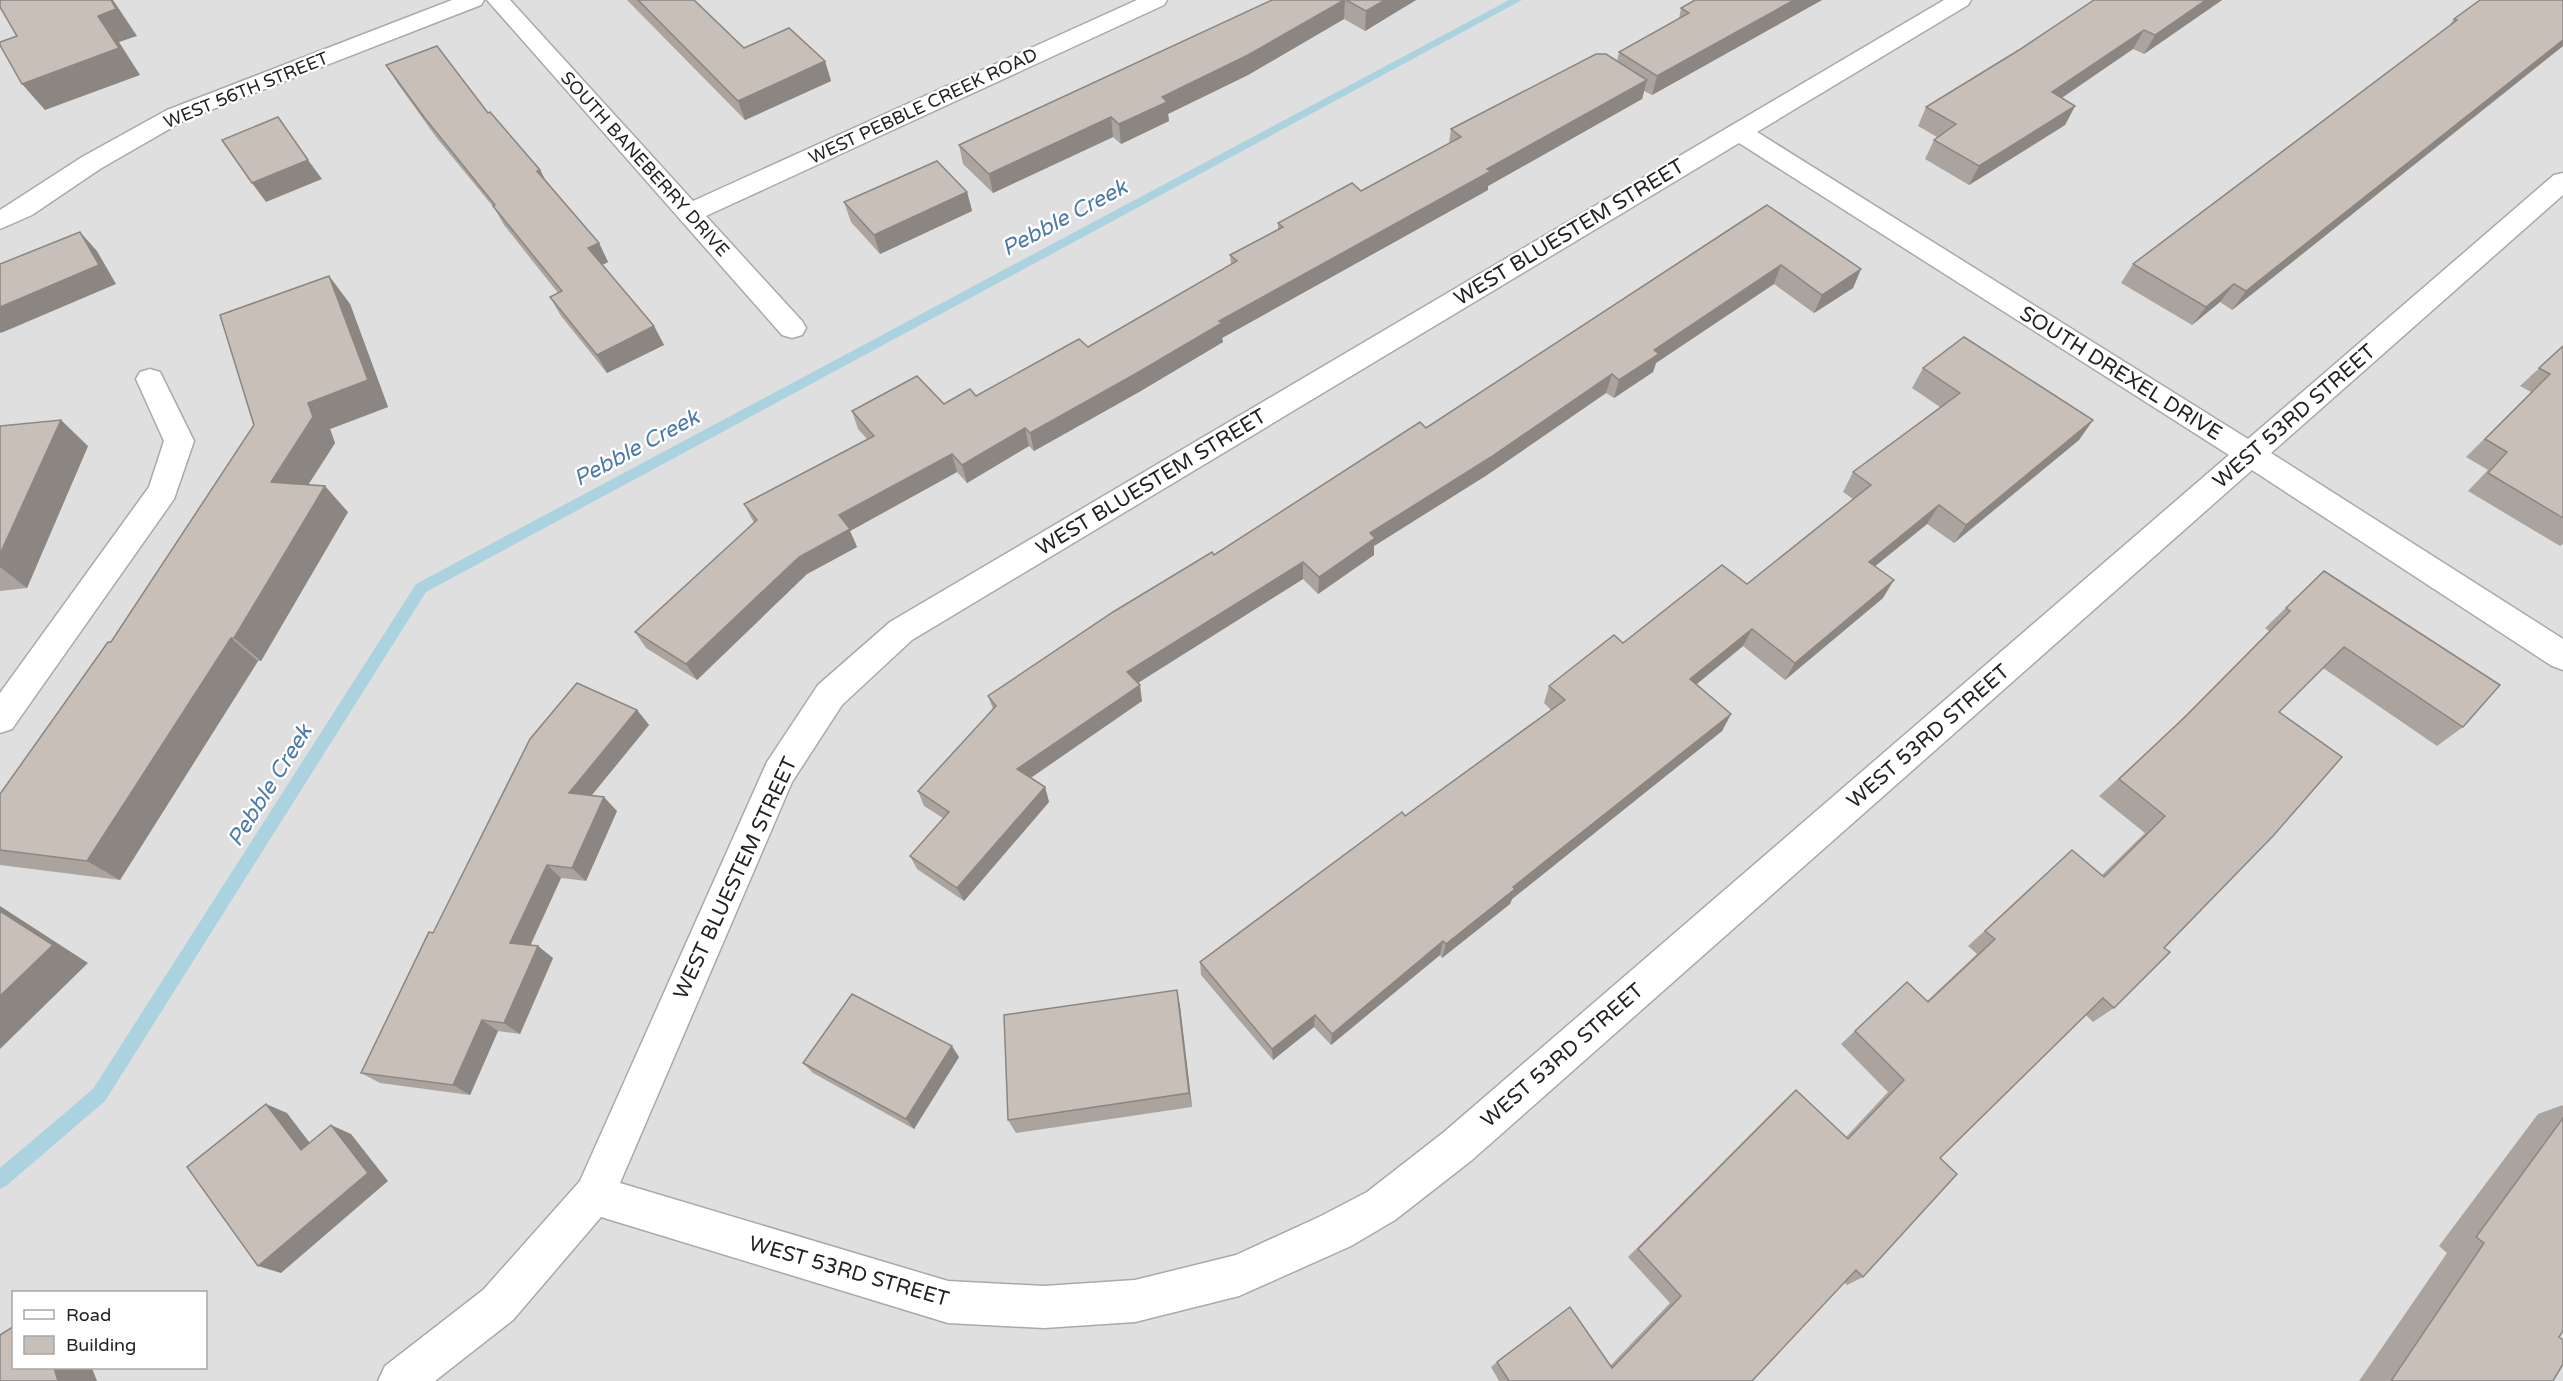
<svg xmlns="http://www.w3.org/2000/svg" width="2563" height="1381" viewBox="0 0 2563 1381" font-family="'Varela Round',sans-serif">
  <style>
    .residential { fill: #e0dfdf; fill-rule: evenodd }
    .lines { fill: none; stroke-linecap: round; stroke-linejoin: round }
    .stream { fill: #aad3df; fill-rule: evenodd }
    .minor-casing { stroke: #a9a9a9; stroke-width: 3 }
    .minor { fill: #fff; fill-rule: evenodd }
    .wall { fill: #aba49e }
    .shaded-wall { fill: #8b8681 }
    .building { fill: #c7bfb8; stroke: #8b8681; stroke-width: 1.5 }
    .labels { text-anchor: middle; stroke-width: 5; stroke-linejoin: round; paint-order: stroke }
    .far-street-label { font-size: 18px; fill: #222; stroke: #fff }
    .street-label { font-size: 21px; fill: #222; stroke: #fff }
    .water-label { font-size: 22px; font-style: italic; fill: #4a7aab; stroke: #fff }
  </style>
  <rect width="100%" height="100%" fill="#f2efe9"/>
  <path class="residential" d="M0 0H2563V1381H0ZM14 1292H206V1368H14Z"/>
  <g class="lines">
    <polygon class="stream" points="1509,0 1522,0 426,592 105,1101 6,1186 0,1189 0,1168 93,1089 416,584"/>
    <g class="minor-casing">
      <g id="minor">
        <polygon points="452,0 484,0 481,5 185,120 100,169 32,215 0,229 0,210 82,157 167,110"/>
        <polygon points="487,0 510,0 693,201 1137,0 1167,0 1164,5 706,216 802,321 806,328 802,335 792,338 782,335"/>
        <path d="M1944 0H1971L1968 5 1757 132 2248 439 2554 175 2563 173V195L2271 453 2563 639V670L2552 666 2252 470 1472 1160 1395 1220 1351 1246 1239 1296 1135 1322 1044 1328 948 1323 601 1217 513 1320 435 1381H378L385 1366 483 1290 580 1181 767 762 818 685 890 622ZM1739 143 2229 455 1444 1132 1367 1192 1321 1216 1236 1255 1135 1280 1044 1286 948 1281 620 1183 792 782 842 705 912 640Z"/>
        <polygon points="150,369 160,372 194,441 174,499 12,729 0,733 0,693 149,487 164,441 136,379 140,372"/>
      </g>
    </g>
    <use href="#minor" class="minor"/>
  </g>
  <g class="wall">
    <polygon points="627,0 694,0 744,48 825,61 831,81 745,120"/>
    <polygon points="1272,0 1416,0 1365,31 1344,19 1248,75 1168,114 1169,121 1121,144 1113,137 993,193 963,164 959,145"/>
    <polygon points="1695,0 1822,0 1652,95 1644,91 1642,99 1488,186 1488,190 1222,338 1223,342 1139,392 1034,451 1029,446 967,483 957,472 850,531 857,547 807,574 697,680 646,648 635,632 754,523 744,504 867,439 858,429 852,411 944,404 976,396 1088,347 1231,265 1230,255 1278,229 1278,223 1361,191 1449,143 1451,129 1617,61 1619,52 1679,19 1681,8"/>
    <polygon points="2094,0 2222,0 2144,54 2133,49 2062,98 2075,106 2065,125 1969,185 1925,159 1934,140 1937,137 1918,126 1926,107 2019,50"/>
    <polygon points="2563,0 2563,46 2232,310 2220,302 2192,325 2121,283 2133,264 2449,26 2454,19"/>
    <polygon points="386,65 488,113 540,170 546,181 599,243 608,262 602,265 654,326 664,345 607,373 561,316 550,297 558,293 504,225 495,209 436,137 398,84"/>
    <polygon points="967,192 972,211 880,254 851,222 844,202"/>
    <polygon points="1747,217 1861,269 1853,288 1814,313 1774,284 1656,363 1653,372 1614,398 1606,393 1487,475 1374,546 1374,555 1318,594 1303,579 1137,683 1142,701 1030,778 1045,787 1049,802 964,901 917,869 910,856 943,818 924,806 918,791 993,709 988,696 1214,555 1426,428"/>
    <polygon points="329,276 350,304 388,407 330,429 335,443 308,485 348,512 261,661 258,661 120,880 0,865 0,794 111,642 254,425"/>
    <polygon points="2563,346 2563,544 2560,546 2468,491 2488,470 2466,457 2531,392 2520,386"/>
    <polygon points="1923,368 2093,420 2079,440 1954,543 1927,524 1875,566 1883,598 1785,680 1743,646 1697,684 1731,714 1722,731 1512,899 1510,904 1442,958 1440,955 1331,1045 1314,1027 1273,1060 1201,975 1200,962 1405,816 1551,710 1544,703 1549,686 1623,643 1747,584 1853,499 1843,492 1853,472 1940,407 1912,388"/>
    <polygon points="0,426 88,446 27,588 0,591"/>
    <polygon points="2324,571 2463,727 2437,746 2323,668 2279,712 2164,948 2114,1008 2093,1022 2086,1015 1940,1158 1863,1277 1847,1285 1844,1282 1752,1381 1499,1381 1491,1367 1497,1362 1610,1366 1670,1303 1628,1257 1783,1102 1796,1090 1846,1137 1888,1092 1841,1044 1907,982 1927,1001 1977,954 1968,946 2054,867 2102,875 2145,833 2099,796 2167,734 2269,631 2265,628"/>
    <polygon points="637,710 649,725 592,795 617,811 586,881 561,878 530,945 553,958 520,1034 498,1031 470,1095 380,1083 361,1073"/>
    <polygon points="1177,990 1180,1006 1192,1107 1016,1133 1008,1120"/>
    <polygon points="959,1057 914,1129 813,1073 803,1063"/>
    <polygon points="2563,1105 2563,1331 2559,1337 2553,1381 2359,1381 2447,1253 2439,1246 2538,1114"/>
  </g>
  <g class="shaded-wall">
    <polygon points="111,0 113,0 137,36 119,42 140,75 45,110 22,84 98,16"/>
    <polygon points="1344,0 1345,0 1344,19 1248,75 1168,114 1169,121 1121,144 1119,124 1162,97"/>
    <polygon points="1385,0 1416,0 1365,31 1366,11"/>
    <polygon points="1794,0 1822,0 1652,95 1657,76"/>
    <polygon points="2206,0 2222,0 2144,54 2155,35"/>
    <polygon points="2144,30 2133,49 2042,111 2052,92"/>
    <polygon points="2563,40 2563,46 2232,310 2246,291"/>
    <polygon points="825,61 831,81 745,120 738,101"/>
    <polygon points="1647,80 1642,99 1488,186 1488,190 1222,338 1223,342 1139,392 1034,451 1030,433 1219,321 1487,169"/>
    <polygon points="2075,106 2065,125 1969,185 1979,166"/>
    <polygon points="1111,117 1113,137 993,193 989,174"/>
    <polygon points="308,160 322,179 266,202 252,183"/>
    <polygon points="540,170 550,189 537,171"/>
    <polygon points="967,192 972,211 880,254 874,235"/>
    <polygon points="80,232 97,251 116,284 1,333 0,332 0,307"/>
    <polygon points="599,243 608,262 598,267 588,248"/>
    <polygon points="1781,265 1774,284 1656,363 1653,372 1614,398 1619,380 1654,350"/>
    <polygon points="1861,269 1853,288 1814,313 1822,295"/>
    <polygon points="329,276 350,304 388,407 330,429 335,443 294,507 271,482 308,403"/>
    <polygon points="2234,284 2220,302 2192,325 2206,307"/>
    <polygon points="654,326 664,345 607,373 597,355"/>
    <polygon points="1612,374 1606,393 1487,475 1374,546 1374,555 1318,594 1319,577 1370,533"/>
    <polygon points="61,420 88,446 27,588 0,567 0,554"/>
    <polygon points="2093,420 2079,440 1954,543 1966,525"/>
    <polygon points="1025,428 1029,446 967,483 962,465"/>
    <polygon points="952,454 957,472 850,531 857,547 807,574 697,680 686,664 839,515"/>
    <polygon points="325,486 348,512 261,661 234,638"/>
    <polygon points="1939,505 1927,524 1858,580 1869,562"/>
    <polygon points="1303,562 1303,579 1130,688 1127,672"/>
    <polygon points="1894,580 1883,598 1785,680 1795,663"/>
    <polygon points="1752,629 1743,646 1682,696 1690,679"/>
    <polygon points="231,638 258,661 120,880 87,861"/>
    <polygon points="1140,685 1142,701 1022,784 1017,769"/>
    <polygon points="637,710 649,725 582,807 569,793"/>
    <polygon points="1731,714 1722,731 1512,899 1510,904 1442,958 1446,944 1513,887"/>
    <polygon points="1045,787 1049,802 964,901 957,888"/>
    <polygon points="604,797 617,811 586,881 572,868"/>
    <polygon points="547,865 561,878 526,955 510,943"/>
    <polygon points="0,906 88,963 0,1049"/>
    <polygon points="1443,941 1440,955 1331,1045 1332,1034"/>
    <polygon points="538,946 553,958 520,1034 504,1023"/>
    <polygon points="1177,990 1180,1006 1192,1107 1189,1093"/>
    <polygon points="1315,1015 1314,1027 1273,1060 1272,1049"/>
    <polygon points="482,1020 498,1031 470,1095 453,1085"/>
    <polygon points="952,1046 959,1057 914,1129 906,1119"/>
    <polygon points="266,1104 287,1113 322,1159 301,1150"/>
    <polygon points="331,1125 351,1134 388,1181 281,1273 258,1266"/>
    <polygon points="54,1368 92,1368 97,1381 58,1381"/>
  </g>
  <g class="building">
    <polygon points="0,0 111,0 116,9 98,16 119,48 22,84 0,45 0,42 17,36 0,7"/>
    <polygon points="638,0 694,0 744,48 789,28 825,61 738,101"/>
    <polygon points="1272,0 1344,0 1248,55 1162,97 1167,102 1119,124 1111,117 989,174 959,145"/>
    <polygon points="1346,0 1385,0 1366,11"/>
    <polygon points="1695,0 1794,0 1657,76 1619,52 1689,13 1681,8"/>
    <polygon points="2094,0 2206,0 2155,35 2144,30 2052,92 2075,106 1979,166 1934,140 1956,124 1926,107 2019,50"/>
    <polygon points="2480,0 2563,0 2563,40 2246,291 2234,284 2206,307 2133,264 2457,20 2454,19"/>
    <polygon points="437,46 488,113 490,112 540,170 537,171 599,243 588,248 654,326 597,355 550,297 562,291 493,206 495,205 424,117 386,65"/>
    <polygon points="1596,54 1606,54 1647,80 1487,169 1491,171 1219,321 1222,323 1137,373 1030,433 1025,428 962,465 952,454 839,515 850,529 799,557 686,664 635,632 757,520 744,504 874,436 852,411 917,376 944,404 970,389 976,396 1079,339 1088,347 1237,261 1230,255 1283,227 1278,223 1352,183 1361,191 1461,137 1451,129"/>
    <polygon points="278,117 308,160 252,183 222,140"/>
    <polygon points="937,161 967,192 874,235 844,202"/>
    <polygon points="1767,205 1861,269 1822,295 1781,265 1654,350 1659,354 1619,380 1612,374 1491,457 1370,533 1375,538 1319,577 1303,562 1127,672 1140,685 1017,769 1045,787 957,888 910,856 949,812 918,791 996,706 988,696 1113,612 1212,552 1214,555 1420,422 1426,428"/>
    <polygon points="80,232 99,265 0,307 0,264"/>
    <polygon points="329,276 368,380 308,403 313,417 271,482 325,486 234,638 231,638 87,861 0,850 0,794 108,642 111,642 254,425 220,315"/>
    <polygon points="1964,337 2093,420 1966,525 1939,505 1869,562 1894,580 1795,663 1752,629 1690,679 1731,714 1513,887 1515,889 1446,944 1443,941 1332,1034 1315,1015 1272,1049 1200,962 1402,812 1405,816 1565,700 1549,686 1614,635 1623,643 1722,565 1747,584 1871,485 1853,472 1960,393 1923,368"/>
    <polygon points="2563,346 2563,518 2488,473 2507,452 2485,439 2550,374 2539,368"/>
    <polygon points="61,420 0,554 0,426"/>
    <polygon points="2324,571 2500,685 2463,727 2344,647 2279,712 2342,757 2273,836 2164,948 2170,952 2114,1008 2103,998 1940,1158 1957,1174 1863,1277 1856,1270 1752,1381 1509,1381 1497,1362 1570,1307 1612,1368 1681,1296 1638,1249 1796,1090 1848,1139 1904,1080 1855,1031 1907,982 1928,1002 1995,939 1985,931 2072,850 2104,877 2165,816 2119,779 2187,715 2290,611 2286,608"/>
    <polygon points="577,683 637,710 569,793 604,797 572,868 547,865 510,943 538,946 504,1023 482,1020 453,1085 361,1073 429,932 433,933 530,739"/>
    <polygon points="0,911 53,945 0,996"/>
    <polygon points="1177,990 1189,1093 1008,1120 1004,1015"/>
    <polygon points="852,994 952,1046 906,1119 803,1063"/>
    <polygon points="266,1104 301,1150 331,1125 368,1173 258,1266 187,1167"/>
    <polygon points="2563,1118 2563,1331 2559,1337 2563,1340 2563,1364 2553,1381 2391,1381 2484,1243 2476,1237"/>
    <polygon points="14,1326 14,1368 54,1368 58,1381 0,1381 0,1335"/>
  </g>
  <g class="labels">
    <g class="far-street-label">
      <text transform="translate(246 90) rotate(-22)" y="6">WEST 56TH STREET</text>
      <text transform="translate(923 106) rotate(-25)" y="6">WEST PEBBLE CREEK ROAD</text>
      <text transform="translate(645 164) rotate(48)" y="6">SOUTH BANEBERRY DRIVE</text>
    </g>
    <g class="street-label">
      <text transform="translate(1569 232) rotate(-31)" y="7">WEST BLUESTEM STREET</text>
      <text transform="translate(2121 373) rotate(32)" y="7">SOUTH DREXEL DRIVE</text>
      <text transform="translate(2294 416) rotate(-41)" y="7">WEST 53RD STREET</text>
      <text transform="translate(1151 482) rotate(-31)" y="7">WEST BLUESTEM STREET</text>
      <text transform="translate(1928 736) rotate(-41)" y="7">WEST 53RD STREET</text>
      <text transform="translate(735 878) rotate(-65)" y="7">WEST BLUESTEM STREET</text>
      <text transform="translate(1562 1055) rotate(-41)" y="7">WEST 53RD STREET</text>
      <text transform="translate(849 1271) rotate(16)" y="7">WEST 53RD STREET</text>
    </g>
    <g class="water-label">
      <text transform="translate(1064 217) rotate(-28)" y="8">Pebble Creek</text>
      <text transform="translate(636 447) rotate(-28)" y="8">Pebble Creek</text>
      <text transform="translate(269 785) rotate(-58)" y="8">Pebble Creek</text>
    </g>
  </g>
  <rect x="12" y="1291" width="195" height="78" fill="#ffffff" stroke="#a7a7a7" stroke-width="1.5"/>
  <rect x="24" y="1310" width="30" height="9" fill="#ffffff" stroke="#a7a7a7" stroke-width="1.5"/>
  <text x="66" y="1321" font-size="18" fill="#222222">Road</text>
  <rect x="24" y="1336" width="30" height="18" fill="#c7bfb8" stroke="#a7a7a7" stroke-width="1.5"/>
  <text x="66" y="1351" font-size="18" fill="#222222">Building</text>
</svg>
